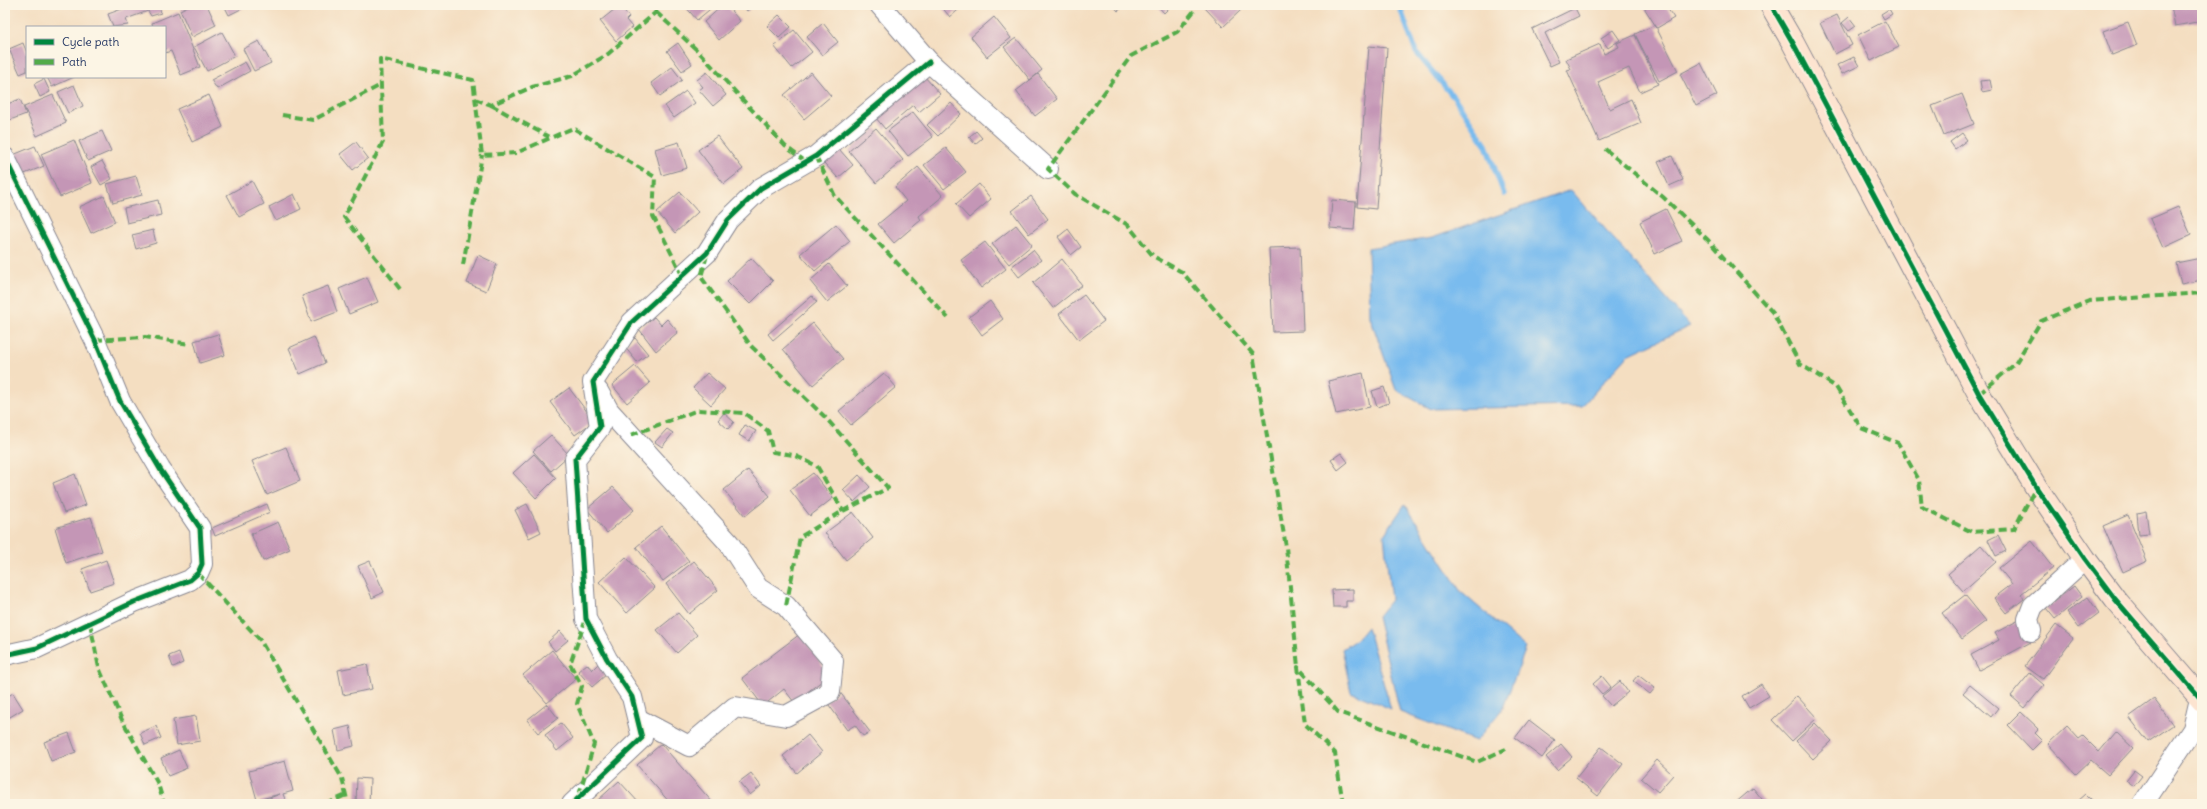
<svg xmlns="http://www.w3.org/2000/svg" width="2207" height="809" viewBox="0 0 2207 809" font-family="Delius,sans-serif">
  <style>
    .water { fill: #79bbee; stroke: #4a75a6 }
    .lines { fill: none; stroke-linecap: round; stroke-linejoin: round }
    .stream { stroke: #79bbee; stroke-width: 5.5 }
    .building { fill: #c496b6 }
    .street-casing { stroke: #888690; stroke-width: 22 }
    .secondary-casing { stroke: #888690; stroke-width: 24 }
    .street { stroke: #fff; stroke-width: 20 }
    .secondary { stroke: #fde4d0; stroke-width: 22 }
    .quiet { stroke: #52ab49; stroke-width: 4; stroke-dasharray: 8 4; stroke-linecap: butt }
    .cycleway-casing { stroke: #fcf5e5; stroke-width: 8 }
    .cycleway { stroke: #00873e; stroke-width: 5 }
  </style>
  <rect width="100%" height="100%" fill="#fcf5e5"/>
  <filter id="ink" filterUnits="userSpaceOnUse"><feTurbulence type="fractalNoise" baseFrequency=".025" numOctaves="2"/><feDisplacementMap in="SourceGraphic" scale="8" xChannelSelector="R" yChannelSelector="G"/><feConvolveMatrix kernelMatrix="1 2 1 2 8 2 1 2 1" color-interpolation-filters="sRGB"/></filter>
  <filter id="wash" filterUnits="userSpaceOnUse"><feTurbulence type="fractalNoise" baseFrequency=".012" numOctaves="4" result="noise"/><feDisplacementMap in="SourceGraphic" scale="16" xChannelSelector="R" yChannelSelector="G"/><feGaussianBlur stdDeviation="0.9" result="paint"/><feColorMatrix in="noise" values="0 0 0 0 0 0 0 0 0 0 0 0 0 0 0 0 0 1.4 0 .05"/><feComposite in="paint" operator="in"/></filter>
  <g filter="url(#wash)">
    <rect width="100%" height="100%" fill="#f4dec1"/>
    <g class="water">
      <polygon points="1571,190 1690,326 1628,355 1582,406 1431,409 1396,390 1370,317 1368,248 1432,238"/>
      <polygon points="1405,504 1461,592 1526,648 1503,708 1476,741 1400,712 1377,617 1391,600 1384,535"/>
      <polygon points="1367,627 1391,709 1351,692 1342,649 1357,639"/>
    </g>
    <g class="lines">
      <polyline class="stream" points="1399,5 1416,52 1456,100 1486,145 1504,194"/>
    </g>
    <g id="blocks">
      <g class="building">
        <polygon points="133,5 159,5 161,13 151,16 148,11 126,19 128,25 113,27 108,14"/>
        <polygon points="190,5 207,5 216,25 192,37 180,10"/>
        <polygon points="224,5 242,5 243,8 229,15"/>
        <polygon points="620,5 629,17 626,20 632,27 616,41 600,21"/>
        <polygon points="684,5 715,5 697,20"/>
        <polygon points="723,5 726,5 740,21 719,40 704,22"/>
        <polygon points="741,5 754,5 747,11"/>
        <polygon points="940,5 964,5 950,17"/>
        <polygon points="1113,5 1126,5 1118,11"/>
        <polygon points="1157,5 1172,5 1164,13"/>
        <polygon points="1206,5 1237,5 1241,10 1223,27 1204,7"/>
        <polygon points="1645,5 1665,5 1674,18 1657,28 1643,6"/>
        <polygon points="2179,5 2202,5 2202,21 2175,26 2171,6"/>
        <polygon points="1575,8 1579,16 1545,33 1559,62 1550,66 1532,29"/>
        <polygon points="1889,9 1892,14 1884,19 1881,14"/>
        <polygon points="178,12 200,67 181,75 171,51 165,53 165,27 153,27 152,23"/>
        <polygon points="779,15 791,27 779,38 767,26"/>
        <polygon points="1837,15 1852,45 1835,54 1820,23"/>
        <polygon points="994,17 1011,38 987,57 971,37"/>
        <polygon points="1849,17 1856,26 1849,31 1842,23"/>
        <polygon points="1885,21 1899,47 1871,61 1858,35"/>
        <polygon points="2128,22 2137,45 2112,55 2103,31"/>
        <polygon points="823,23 838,42 822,55 807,37"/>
        <polygon points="1655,25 1678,71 1659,81 1635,34"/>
        <polygon points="794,30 812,52 792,68 774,46"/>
        <polygon points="1613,30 1620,40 1608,48 1601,38"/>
        <polygon points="222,32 235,56 207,71 194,47"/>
        <polygon points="1635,35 1658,84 1640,92 1629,68 1598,82 1610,109 1631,99 1641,123 1599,141 1567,70 1571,69 1566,59 1600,44 1604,54 1619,47 1617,43"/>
        <polygon points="1016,38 1042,70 1030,80 1004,47"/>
        <polygon points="259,41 271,63 254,71 243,49"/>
        <polygon points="23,43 27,53 27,71 20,74 9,49"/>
        <polygon points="678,43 692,64 682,71 667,51"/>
        <polygon points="1369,46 1387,48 1376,209 1357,207"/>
        <polygon points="1854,57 1859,66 1842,74 1837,65"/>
        <polygon points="245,62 250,71 217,89 211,80"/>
        <polygon points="1701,63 1717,95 1696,106 1680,74"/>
        <polygon points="672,67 682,80 660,96 651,83"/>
        <polygon points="707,72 726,95 713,106 699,90 703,87 697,80"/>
        <polygon points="811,72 831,96 804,119 784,95"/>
        <polygon points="1038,74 1057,99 1035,116 1016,91"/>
        <polygon points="924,76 940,94 919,112 913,105 885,129 876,118"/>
        <polygon points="47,77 74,77 52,87"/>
        <polygon points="44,79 50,92 40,97 34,84"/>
        <polygon points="1990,80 1992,90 1982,92 1980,81"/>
        <polygon points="74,85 83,106 68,113 58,92"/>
        <polygon points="686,91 695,103 674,118 665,106"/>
        <polygon points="1962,94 1974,124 1944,136 1932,106"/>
        <polygon points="53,95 66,123 37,136 24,107"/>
        <polygon points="209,95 223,127 192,142 177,109"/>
        <polygon points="20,99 26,114 10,120 5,105"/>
        <polygon points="951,103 961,114 938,136 927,125"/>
        <polygon points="913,112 933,137 908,156 888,131"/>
        <polygon points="876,128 903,160 876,183 849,151"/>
        <polygon points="102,131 111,151 88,161 79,141"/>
        <polygon points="976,131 982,138 975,144 969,137"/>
        <polygon points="1962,133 1967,140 1955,149 1950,142"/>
        <polygon points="717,136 743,169 724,184 698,150"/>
        <polygon points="74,140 92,183 60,197 41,154"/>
        <polygon points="356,142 368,158 353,170 340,154"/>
        <polygon points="679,142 687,168 662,175 655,149"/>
        <polygon points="35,146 44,166 22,175 13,155"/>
        <polygon points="946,148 966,172 944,189 924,165"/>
        <polygon points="839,149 853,165 838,178 824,163"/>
        <polygon points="1672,156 1683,180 1669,186 1658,162"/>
        <polygon points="102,161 112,179 101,185 91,167"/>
        <polygon points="918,167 943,196 919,216 921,220 894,243 878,224 906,201 895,187"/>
        <polygon points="136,176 142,195 113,203 107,184"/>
        <polygon points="252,181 264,204 239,217 227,195"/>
        <polygon points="979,184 991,199 969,218 956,204"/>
        <polygon points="680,192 698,212 675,233 657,212"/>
        <polygon points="294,194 301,209 276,221 269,207"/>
        <polygon points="104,196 115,222 91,233 79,207"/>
        <polygon points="1031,196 1048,219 1029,234 1012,211"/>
        <polygon points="158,200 161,215 127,223 124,208"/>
        <polygon points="1332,200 1356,202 1354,230 1330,228"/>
        <polygon points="2178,207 2191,235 2163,248 2150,219"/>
        <polygon points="1666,209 1682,241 1655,254 1640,222"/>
        <polygon points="836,224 850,241 815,271 800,254"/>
        <polygon points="1016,225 1032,245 1009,264 992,244"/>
        <polygon points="1068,229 1081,247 1071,255 1058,237"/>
        <polygon points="153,230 156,243 136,249 132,235"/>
        <polygon points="985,242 1006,269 981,288 961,260"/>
        <polygon points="1300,247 1303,331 1273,332 1269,248"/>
        <polygon points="1033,250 1041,260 1019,277 1011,267"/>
        <polygon points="478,255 497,264 486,291 467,283"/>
        <polygon points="751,258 773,281 750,304 727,281"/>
        <polygon points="2201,258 2202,280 2181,284 2176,263"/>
        <polygon points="1062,259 1082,285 1053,308 1033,283"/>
        <polygon points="829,264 847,286 827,302 810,281"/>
        <polygon points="367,277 378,302 349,314 339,289"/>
        <polygon points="328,286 337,312 311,322 302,296"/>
        <polygon points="1084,295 1104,321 1079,340 1059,314"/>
        <polygon points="812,296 817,302 773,340 768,334"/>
        <polygon points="990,301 1003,319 982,335 969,317"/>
        <polygon points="654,317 661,325 667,319 678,332 656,351 639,329"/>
        <polygon points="813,323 843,359 813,385 783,349"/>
        <polygon points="218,334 225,355 200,363 194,341"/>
        <polygon points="314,337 325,363 300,374 289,348"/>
        <polygon points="635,338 648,354 637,362 624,346"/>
        <polygon points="635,366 650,383 627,403 612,385"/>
        <polygon points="707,373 725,389 711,405 693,388"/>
        <polygon points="884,373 896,387 851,425 839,411"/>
        <polygon points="1363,373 1370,407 1336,414 1328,381"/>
        <polygon points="1384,387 1389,403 1377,407 1372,391"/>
        <polygon points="569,388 594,421 575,435 550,402"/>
        <polygon points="724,413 734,422 728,429 718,420"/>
        <polygon points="745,425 756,431 749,441 739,435"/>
        <polygon points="667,429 673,433 662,447 655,442"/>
        <polygon points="551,435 569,455 551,471 533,451"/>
        <polygon points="286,447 300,481 267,495 252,461"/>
        <polygon points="1341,453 1348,462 1338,470 1331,460"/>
        <polygon points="534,454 556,478 536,498 513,473"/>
        <polygon points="748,470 770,496 745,516 724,490"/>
        <polygon points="813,473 833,498 810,516 790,490"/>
        <polygon points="75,474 86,505 64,513 53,483"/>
        <polygon points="859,475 870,487 854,502 843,490"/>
        <polygon points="613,487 634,510 607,533 587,509"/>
        <polygon points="267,504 270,512 215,536 212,528"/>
        <polygon points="527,504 541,532 529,538 515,510"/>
        <polygon points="2146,511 2149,534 2139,535 2137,513"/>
        <polygon points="853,512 873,538 846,560 825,533"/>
        <polygon points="2128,515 2147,561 2123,572 2103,526"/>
        <polygon points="91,517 102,551 66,563 55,528"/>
        <polygon points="278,522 290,549 263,561 251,534"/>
        <polygon points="661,526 689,561 663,581 636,547"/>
        <polygon points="1998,535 2006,551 1996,556 1988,540"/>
        <polygon points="2032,541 2053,568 2021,594 2024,599 2006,613 1994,598 2012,584 1999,568"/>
        <polygon points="1981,545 1996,562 1963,591 1948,574"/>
        <polygon points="626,557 655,588 627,613 599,582"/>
        <polygon points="106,560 114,583 90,591 82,569"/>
        <polygon points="370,561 384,592 372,598 358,566"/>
        <polygon points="694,561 718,590 689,614 666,584"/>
        <polygon points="2074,586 2082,597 2055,619 2046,608"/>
        <polygon points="1353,589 1353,601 1346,601 1346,607 1333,607 1332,590"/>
        <polygon points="1965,595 1986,621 1962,639 1942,613"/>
        <polygon points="2088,597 2099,613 2079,628 2067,612"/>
        <polygon points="678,613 697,635 677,653 657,630"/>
        <polygon points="2019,620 2031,642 1979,670 1971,655 1999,640 1995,633"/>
        <polygon points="2056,625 2073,638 2043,679 2025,666"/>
        <polygon points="560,631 568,640 555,651 548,642"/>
        <polygon points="800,634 830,675 794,702 784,689 763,706 742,678"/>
        <polygon points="552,650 576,679 547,703 523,675"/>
        <polygon points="179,652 183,663 173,667 169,656"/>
        <polygon points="367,664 372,689 343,695 338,670"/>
        <polygon points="587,664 592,670 598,664 607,674 592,687 578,671"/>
        <polygon points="2030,673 2044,685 2025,708 2011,696"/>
        <polygon points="1638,675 1655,688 1650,694 1633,681"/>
        <polygon points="1602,676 1611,687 1602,694 1593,684"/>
        <polygon points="1620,681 1628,692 1611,706 1602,696"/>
        <polygon points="1761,684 1769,696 1749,708 1742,696"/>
        <polygon points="1970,685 1998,708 1991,717 1963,693"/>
        <polygon points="839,691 870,732 863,736 855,725 847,730 826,701"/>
        <polygon points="13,693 23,709 5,720 5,698"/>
        <polygon points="1797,696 1817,718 1792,741 1772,720"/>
        <polygon points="2154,699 2173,725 2148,742 2129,717"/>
        <polygon points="547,704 558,718 538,733 527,720"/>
        <polygon points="2021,712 2039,729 2035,733 2042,740 2032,750 2008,725"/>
        <polygon points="196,716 200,741 177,745 173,720"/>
        <polygon points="1529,720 1555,740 1542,758 1515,738"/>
        <polygon points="561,723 573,738 557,751 545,735"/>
        <polygon points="1815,723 1832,741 1813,759 1796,741"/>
        <polygon points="156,726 161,738 145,745 140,733"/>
        <polygon points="350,726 354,746 338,750 334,730"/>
        <polygon points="2067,726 2079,739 2083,736 2099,752 2116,732 2133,748 2108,775 2091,760 2076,774 2048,744"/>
        <polygon points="69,733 76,752 51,761 44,742"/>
        <polygon points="808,735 822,752 797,773 783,756"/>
        <polygon points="661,744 714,804 671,804 637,765"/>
        <polygon points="1561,744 1572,757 1557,770 1546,757"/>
        <polygon points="1601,747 1623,764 1598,796 1576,778"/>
        <polygon points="179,750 187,768 168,776 161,758"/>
        <polygon points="1657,760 1673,775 1658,792 1641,778"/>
        <polygon points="285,761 293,791 283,794 287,804 260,804 259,802 280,794 257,800 249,771"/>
        <polygon points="2134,770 2142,776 2134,786 2126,780"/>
        <polygon points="751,773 761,786 750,795 739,782"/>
        <polygon points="357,778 370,779 369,804 356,804"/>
        <polygon points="619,781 640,804 599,804 597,801"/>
        <polygon points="1753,788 1766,804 1734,804"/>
        <polygon points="2086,794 2093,801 2089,804 2080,804 2078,801"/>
      </g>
    </g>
  </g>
  <g filter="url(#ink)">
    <use href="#blocks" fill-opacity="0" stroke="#888690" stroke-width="1"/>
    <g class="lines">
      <g class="street-casing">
        <g id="street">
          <polyline points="880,5 929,62 1048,169"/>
          <polyline points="5,158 95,340 120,401 160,469 200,528 202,564 198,573 190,580 134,602 37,648 5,655"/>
          <polyline points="598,391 609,411 729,543 758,588 786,606 833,661 830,692 786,716 735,707 689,746 638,719"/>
          <polyline points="2031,631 2028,619 2033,606 2085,559"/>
          <polyline points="572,804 642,738 632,697 607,659 586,619 575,459 600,427 593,382 632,322 707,253 728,220 761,188 816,156 929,62"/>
          <polyline points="2143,804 2193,729 2200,699"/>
        </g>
      </g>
      <g class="secondary-casing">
        <polyline id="secondary" points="1771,5 1793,43 1979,394 2036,487 2085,559 2115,599 2202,700"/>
      </g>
      <use href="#street" class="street"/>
      <use href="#secondary" class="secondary"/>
      <g class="quiet">
        <polyline points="1194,11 1177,32 1131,56 1048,169 1075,194 1128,225 1153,256 1182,272 1253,354 1286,547 1298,667"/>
        <polyline points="656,12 699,52 785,146 806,162"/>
        <polyline points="475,99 491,105 532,87 572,76 608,54 656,12 655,5"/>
        <polyline points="491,105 549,137"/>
        <polyline points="282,115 313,120 381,85"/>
        <polyline points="1605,149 1663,197 1708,240 1773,313 1800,364 1836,387 1861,428 1898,443 1919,480 1922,507 1972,532 2014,529 2036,487"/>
        <polyline points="816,156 835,196 948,318"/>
        <polyline points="707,255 701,277 751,346 825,417 888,488 843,511 800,537 786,606"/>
        <polyline points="463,265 482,155"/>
        <polyline points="400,289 344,217 383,142 380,59 473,80 482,155 516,153 573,128 655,177 653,216 682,275"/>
        <polyline points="95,340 145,337 190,344"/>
        <polyline points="1979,394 2015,364 2041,321 2089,301 2202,293"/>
        <polyline points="631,435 698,410 744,413 768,431 773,452 794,455 817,466 843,511"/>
        <polyline points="198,573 260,640 342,778 348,804"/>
        <polyline points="90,623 99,668 122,720 158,784 164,804"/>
        <polyline points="579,795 594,744 577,704 582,686 570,664 586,619"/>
        <polyline points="326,804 346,795"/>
        <polyline points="1343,804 1335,753 1305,724 1298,667 1338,712 1477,762 1506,749"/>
      </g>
      <g class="cycleway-casing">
        <g id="cycleway">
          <polyline points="1771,5 1793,43 1979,394 2036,487 2085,559 2115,599 2202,700"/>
          <polyline points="5,158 95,340 120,401 160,469 200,528 202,564 198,573 190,580 134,602 37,648 5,655"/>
          <polyline points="572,804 642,738 632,697 607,659 586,619 575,459 600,427 593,382 632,322 707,253 728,220 761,188 816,156 929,62"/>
        </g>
      </g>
      <use href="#cycleway" class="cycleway"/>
    </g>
  </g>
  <rect width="2207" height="809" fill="none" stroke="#fcf5e5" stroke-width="20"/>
  <rect x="26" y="26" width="140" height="52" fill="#fcf5e5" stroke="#a2a6af"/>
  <rect x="34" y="39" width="20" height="6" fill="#00873e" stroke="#a2a6af"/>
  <text x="62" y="46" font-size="12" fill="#1b2f5e">Cycle path</text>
  <rect x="34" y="59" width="20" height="6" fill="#52ab49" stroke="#a2a6af"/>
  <text x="62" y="66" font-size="12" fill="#1b2f5e">Path</text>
</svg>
